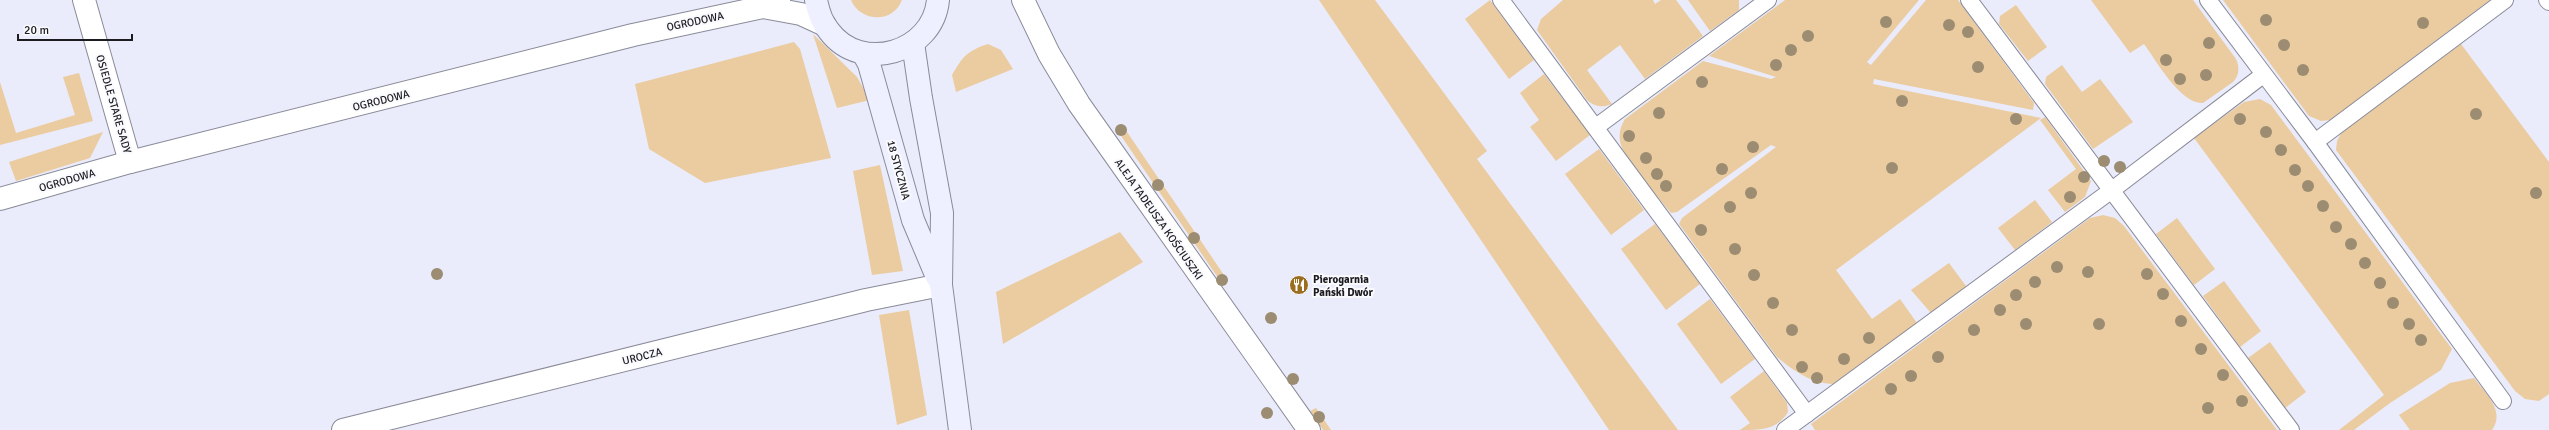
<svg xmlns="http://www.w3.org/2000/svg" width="2549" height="430" viewBox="0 0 2549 430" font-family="Signika,sans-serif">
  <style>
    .green { fill: #ebcba0 }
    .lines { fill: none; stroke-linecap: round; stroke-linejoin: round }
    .lane-casing { stroke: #898b99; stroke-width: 18 }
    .street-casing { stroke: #898b99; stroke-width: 24 }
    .secondary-casing { stroke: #898b99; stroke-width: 24 }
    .lane { stroke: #fff; stroke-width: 16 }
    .street { stroke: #fff; stroke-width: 22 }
    .secondary { stroke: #eff0ff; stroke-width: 22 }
    .tree { fill: #9c8c71 }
    .labels { text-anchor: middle; stroke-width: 4; stroke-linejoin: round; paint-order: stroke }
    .street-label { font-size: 11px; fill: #1b1b20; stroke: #f9fafd }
    .poi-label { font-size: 11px; font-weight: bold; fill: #1b1b20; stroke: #f9fafd; text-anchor: start }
  </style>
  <rect width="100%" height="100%" fill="#eaecfb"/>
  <g class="green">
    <path d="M851 0H902C893 24 860 22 851 0Z"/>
    <polygon points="1319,0 1375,0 1487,151 1477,159 1678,430 1609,430"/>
    <polygon points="1490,0 1534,60 1509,79 1465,19"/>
    <path d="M1563 0H1653L1655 4 1661 0H1676L1703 36 1645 79 1620 45 1587 70 1612 104C1602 108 1595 107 1587 100L1537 30 1541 19Z"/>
    <polygon points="1688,0 1739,0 1739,10 1710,31"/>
    <path d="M1785 0H1919L1867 62 1871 65 1926 0H1958L2034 103 2033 110 1874 79 1873 84 2041 118 1836 270 1872 319 1900 299 1917 323 1833 384C1812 384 1792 370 1777 357L1679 224 1682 218 1776 147 1771 145 1677 212 1671 213C1659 198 1626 161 1621 145 1618 135 1620 127 1625 119L1703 61 1771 79 1776 77 1709 56Z"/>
    <path d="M2091 0H2193L2236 59C2240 67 2239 76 2233 82L2203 103C2180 104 2156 60 2144 44L2130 53Z"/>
    <polygon points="2223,0 2490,0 2330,120 2321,121 2309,116"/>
    <polygon points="2016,5 2047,47 2028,61 1999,24 2000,16"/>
    <polygon points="813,34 857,77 870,100 837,108"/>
    <polygon points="794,42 800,49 831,158 705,183 649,149 635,84"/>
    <path d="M988 44 1001 50 1013 69 956 92 952 75C963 56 967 51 988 44Z"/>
    <polygon points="2461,44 2549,162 2549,394 2539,401 2525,399 2515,391 2336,150 2337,141 2341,133"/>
    <polygon points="2062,65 2082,92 2100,79 2133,122 2093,149 2045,84 2046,77"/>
    <polygon points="79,73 93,121 0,145 0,82 16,133 75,115 63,77"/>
    <polygon points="1544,74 1590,135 1556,161 1530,127 1539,120 1520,93"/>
    <polygon points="2260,99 2271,105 2452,349 2441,370 2390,403 2354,430 2339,430 2384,395 2194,138 2244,102"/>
    <polygon points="2045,117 2091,181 2085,197 2065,212 2048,190 2076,169 2040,120"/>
    <polygon points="1123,126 1228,281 1223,285 1117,130"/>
    <polygon points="103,132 90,158 16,181 9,162"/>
    <polygon points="1599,149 1644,210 1611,235 1565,174"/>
    <polygon points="880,165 903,271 872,275 853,171"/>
    <polygon points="2035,200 2052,222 2015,250 1998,228"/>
    <polygon points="2103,215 2115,218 2124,226 2277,430 1815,430 1811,424 2090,218"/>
    <polygon points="2177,218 2215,269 2194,285 2156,234"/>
    <polygon points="1655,224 1700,284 1666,310 1621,249"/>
    <polygon points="1120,232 1143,262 1003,344 996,292"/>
    <polygon points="1949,263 1966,286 1931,313 1911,290"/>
    <polygon points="2224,281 2261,331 2240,347 2203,296"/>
    <polygon points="1710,299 1755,359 1721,384 1677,324"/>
    <polygon points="909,310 927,415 897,425 879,315"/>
    <polygon points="2270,342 2306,392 2285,408 2248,358"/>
    <path d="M1764 371 1787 403 1788 412C1777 430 1761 430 1740 430L1750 423 1730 397Z"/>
    <path d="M2474 378C2485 393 2506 411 2492 430H2410L2399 415 2450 383Z"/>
    <polygon points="1316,408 1331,430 1323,430 1310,411"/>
  </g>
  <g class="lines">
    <g class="lane-casing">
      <g id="lane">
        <polyline points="1501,0 1807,414"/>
        <polyline points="1969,0 2291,430"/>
        <polyline points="2208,0 2315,142 2503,401"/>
        <polyline points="2547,0 2549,2"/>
        <polyline points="1596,127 1768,0"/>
        <polyline points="2315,142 2505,0"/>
        <polyline points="1785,430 2112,190 2263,75"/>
      </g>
    </g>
    <g class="street-casing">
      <g id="street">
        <polyline points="84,0 130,162"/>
        <polyline points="1023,0 1049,54 1079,104 1309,430"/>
        <polyline points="763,7 801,14 825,25"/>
        <polyline points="0,199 130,162 633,35 763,7 779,0"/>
        <polyline points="343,430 866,300 941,285"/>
      </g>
    </g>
    <g class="secondary-casing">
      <g id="secondary">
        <path d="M816 0C818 10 822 23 829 31 861 74 933 53 938 0"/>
        <polyline points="913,43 921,98 942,213 941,285 960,430"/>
        <polyline points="863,53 869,64 913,220 937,277"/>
      </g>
    </g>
    <use href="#lane" class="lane"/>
    <use href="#street" class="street"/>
    <use href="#secondary" class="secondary"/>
  </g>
  <g class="tree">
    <circle cx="2266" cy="20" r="6"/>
    <circle cx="1886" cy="22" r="6"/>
    <circle cx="2423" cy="23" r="6"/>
    <circle cx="1949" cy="25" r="6"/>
    <circle cx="1968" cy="32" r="6"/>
    <circle cx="1808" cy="36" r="6"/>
    <circle cx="2209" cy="43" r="6"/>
    <circle cx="2284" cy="45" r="6"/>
    <circle cx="1791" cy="50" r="6"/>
    <circle cx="2166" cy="60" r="6"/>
    <circle cx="1776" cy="65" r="6"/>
    <circle cx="1978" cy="67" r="6"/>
    <circle cx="2303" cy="70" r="6"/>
    <circle cx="2206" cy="75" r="6"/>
    <circle cx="2180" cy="79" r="6"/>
    <circle cx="1702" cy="82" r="6"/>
    <circle cx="1902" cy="101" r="6"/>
    <circle cx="1659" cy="113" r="6"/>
    <circle cx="2476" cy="114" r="6"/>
    <circle cx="2016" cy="119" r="6"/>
    <circle cx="2240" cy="119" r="6"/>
    <circle cx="1121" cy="130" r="6"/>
    <circle cx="2266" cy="132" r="6"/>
    <circle cx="1629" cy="136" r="6"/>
    <circle cx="1753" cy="147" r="6"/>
    <circle cx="2281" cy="150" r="6"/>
    <circle cx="1646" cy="158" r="6"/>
    <circle cx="2104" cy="161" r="6"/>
    <circle cx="2120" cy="167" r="6"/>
    <circle cx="1892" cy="168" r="6"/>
    <circle cx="1722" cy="169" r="6"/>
    <circle cx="2295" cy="170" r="6"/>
    <circle cx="1657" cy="174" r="6"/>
    <circle cx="2084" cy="177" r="6"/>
    <circle cx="1158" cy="185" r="6"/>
    <circle cx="1666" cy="186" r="6"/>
    <circle cx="2308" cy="186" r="6"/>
    <circle cx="1751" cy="193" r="6"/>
    <circle cx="2536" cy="193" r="6"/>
    <circle cx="2070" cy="197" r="6"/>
    <circle cx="2323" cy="206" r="6"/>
    <circle cx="1730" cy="207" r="6"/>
    <circle cx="2336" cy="227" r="6"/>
    <circle cx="1701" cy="230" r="6"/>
    <circle cx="1194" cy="238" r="6"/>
    <circle cx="2351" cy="244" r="6"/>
    <circle cx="1735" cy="249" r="6"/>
    <circle cx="2365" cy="263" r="6"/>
    <circle cx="2057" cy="267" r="6"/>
    <circle cx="2088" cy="272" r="6"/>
    <circle cx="437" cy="274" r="6"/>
    <circle cx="2147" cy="274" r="6"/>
    <circle cx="1754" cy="275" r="6"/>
    <circle cx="1222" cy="280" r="6"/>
    <circle cx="2035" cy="282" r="6"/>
    <circle cx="2380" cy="283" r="6"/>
    <circle cx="2163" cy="294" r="6"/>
    <circle cx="2016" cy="295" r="6"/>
    <circle cx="1773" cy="303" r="6"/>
    <circle cx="2393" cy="303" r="6"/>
    <circle cx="2000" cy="310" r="6"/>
    <circle cx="1271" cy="318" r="6"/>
    <circle cx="2181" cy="321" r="6"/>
    <circle cx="2026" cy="324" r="6"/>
    <circle cx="2099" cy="324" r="6"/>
    <circle cx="2409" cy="324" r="6"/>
    <circle cx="1792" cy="330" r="6"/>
    <circle cx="1974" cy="330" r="6"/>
    <circle cx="1869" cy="338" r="6"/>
    <circle cx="2421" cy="340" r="6"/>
    <circle cx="2201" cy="349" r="6"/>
    <circle cx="1938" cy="357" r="6"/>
    <circle cx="1844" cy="359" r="6"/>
    <circle cx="1802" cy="367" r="6"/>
    <circle cx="2223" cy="375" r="6"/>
    <circle cx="1911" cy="376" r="6"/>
    <circle cx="1817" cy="378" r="6"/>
    <circle cx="1293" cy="379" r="6"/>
    <circle cx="1891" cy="389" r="6"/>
    <circle cx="2242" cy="401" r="6"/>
    <circle cx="2208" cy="408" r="6"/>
    <circle cx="1267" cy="413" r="6"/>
    <circle cx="1319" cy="417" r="6"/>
  </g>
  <defs>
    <g id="restaurant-disc" transform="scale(1)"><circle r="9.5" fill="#9b6d1e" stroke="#f9fafd"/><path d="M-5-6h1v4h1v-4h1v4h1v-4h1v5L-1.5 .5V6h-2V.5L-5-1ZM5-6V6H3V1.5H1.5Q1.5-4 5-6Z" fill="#fff"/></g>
  </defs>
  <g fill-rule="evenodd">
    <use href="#restaurant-disc" x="1299" y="285"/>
  </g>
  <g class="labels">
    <g class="street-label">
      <text transform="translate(695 21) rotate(-12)" y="4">OGRODOWA</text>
      <text transform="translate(381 100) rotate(-14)" y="4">OGRODOWA</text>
      <text transform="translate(114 104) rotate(74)" y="4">OSIEDLE STARE SADY</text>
      <text transform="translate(899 170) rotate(75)" y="4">18 STYCZNIA</text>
      <text transform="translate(67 180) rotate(-16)" y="4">OGRODOWA</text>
      <text transform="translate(1159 219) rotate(55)" y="4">ALEJA TADEUSZA KOŚCIUSZKI</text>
      <text transform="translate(642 356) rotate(-14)" y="4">UROCZA</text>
    </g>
    <g class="poi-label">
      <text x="1313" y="283">Pierogarnia<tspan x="1313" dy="13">Pański Dwór</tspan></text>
    </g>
  </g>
  <path d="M18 34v6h114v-6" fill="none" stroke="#1b1b20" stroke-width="2"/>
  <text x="24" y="34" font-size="12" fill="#1b1b20" stroke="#f9fafd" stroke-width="3" paint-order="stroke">20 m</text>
</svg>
